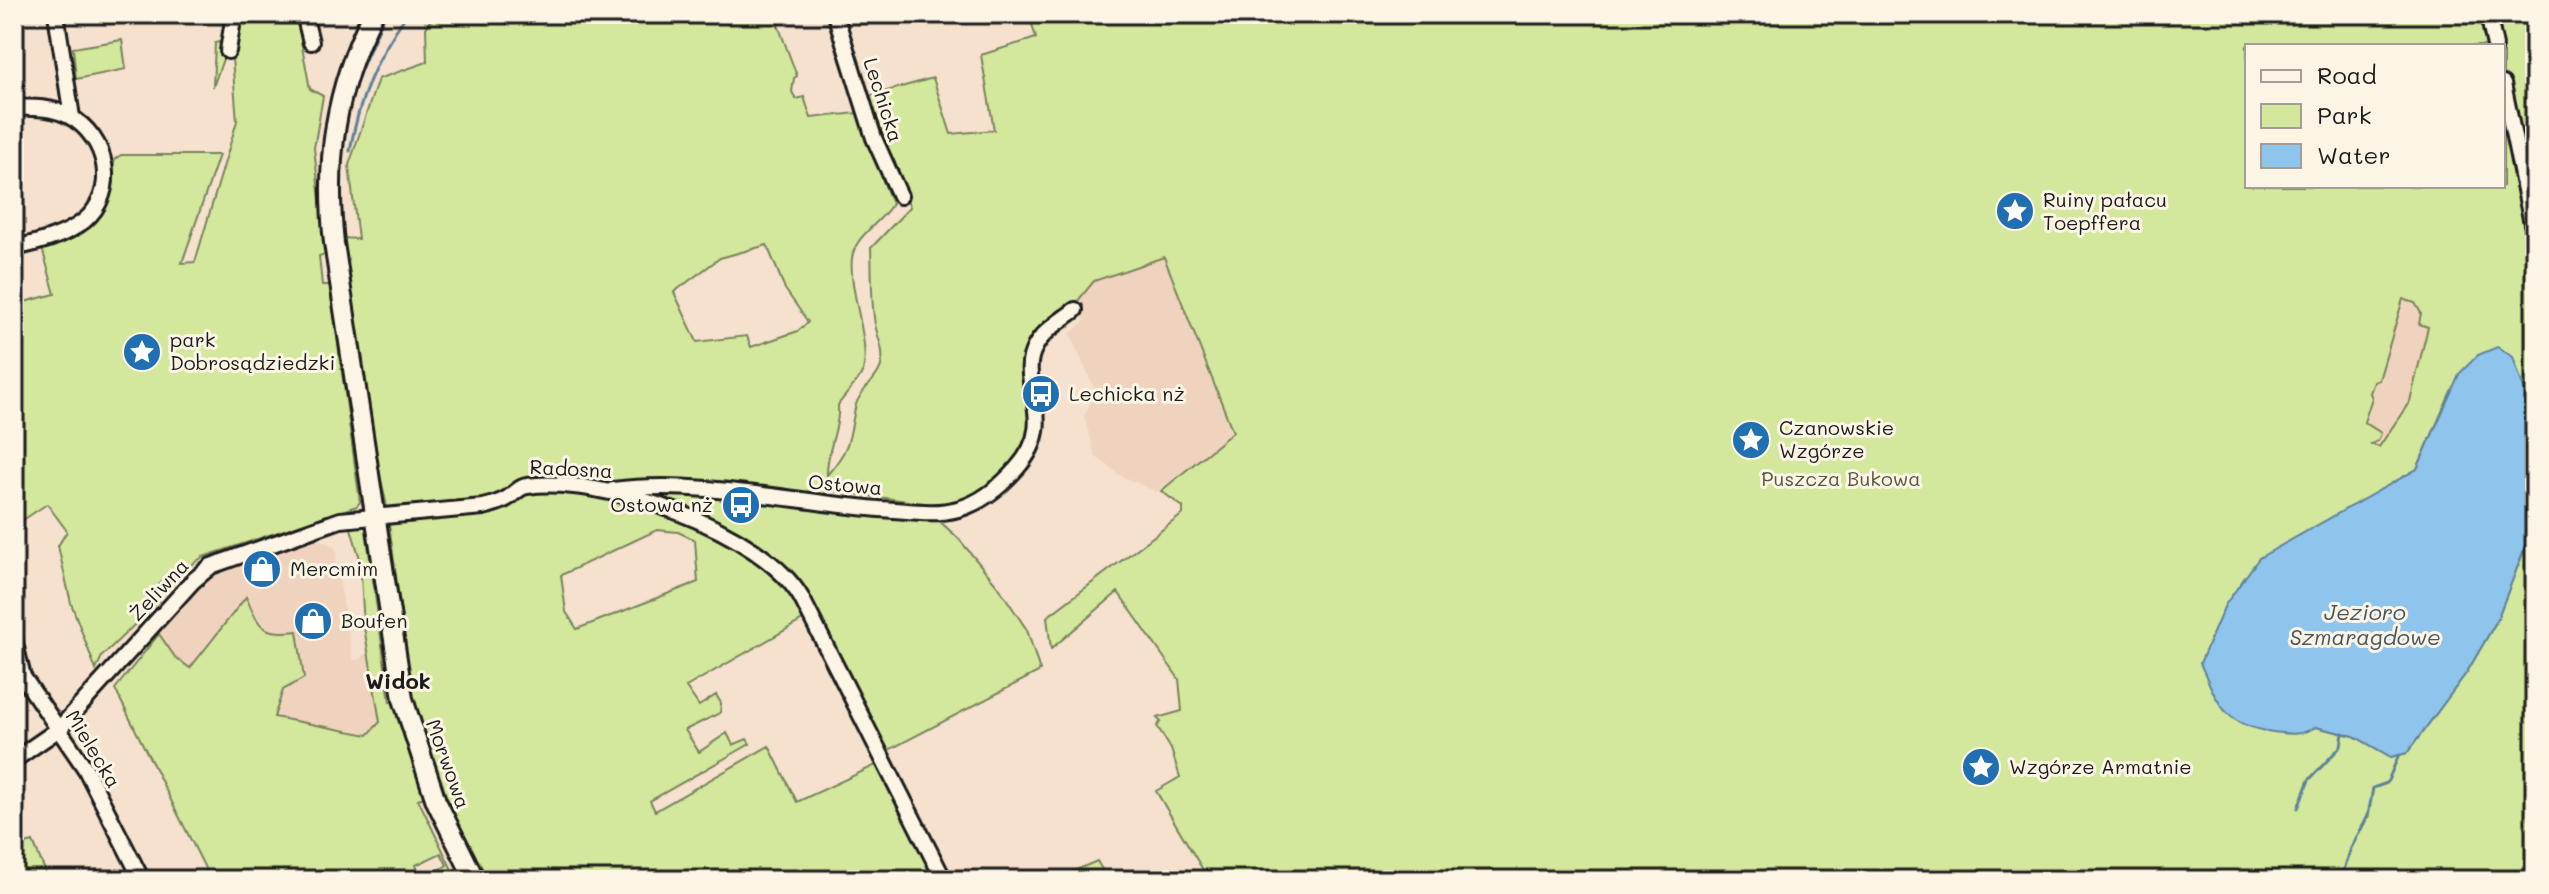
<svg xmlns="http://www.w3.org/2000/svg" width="2549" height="894" viewBox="0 0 2549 894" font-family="Mali,sans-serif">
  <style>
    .built { fill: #f0d3be }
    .green { fill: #d3e89c; stroke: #78825c; stroke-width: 2; fill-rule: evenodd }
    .water { fill: #8fc4ec; stroke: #618199; stroke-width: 2 }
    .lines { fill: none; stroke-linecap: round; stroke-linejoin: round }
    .stream { stroke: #618199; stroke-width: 3 }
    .street-casing { stroke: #1c1c1c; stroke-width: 20 }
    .secondary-casing { stroke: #1c1c1c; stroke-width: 24 }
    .street { stroke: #fcf5e5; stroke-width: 14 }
    .secondary { stroke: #fcf5e5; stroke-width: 18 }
    .labels { text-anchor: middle; stroke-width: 6; stroke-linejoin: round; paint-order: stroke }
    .street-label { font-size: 20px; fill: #1c1c1c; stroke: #fcf5e5 }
    .poi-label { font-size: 20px; fill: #1c1c1c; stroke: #fcf5e5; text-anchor: start }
    .park-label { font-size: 20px; fill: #535942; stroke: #fcf5e5 }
    .water-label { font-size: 22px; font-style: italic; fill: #445765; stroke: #fcf5e5 }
    .neighbourhood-label { font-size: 22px; font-weight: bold; fill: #1c1c1c; stroke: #fcf5e5 }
  </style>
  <rect width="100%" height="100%" fill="#f5e1ce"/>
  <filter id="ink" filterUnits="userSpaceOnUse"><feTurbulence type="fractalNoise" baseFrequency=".0125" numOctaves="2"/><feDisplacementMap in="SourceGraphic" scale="16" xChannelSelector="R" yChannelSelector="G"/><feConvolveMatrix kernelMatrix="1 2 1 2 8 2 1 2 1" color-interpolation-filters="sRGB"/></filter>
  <g filter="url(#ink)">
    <g class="built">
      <polygon points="1165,256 1233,432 1156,492 1120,475 1095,456 1084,416 1096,392 1070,334 1085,320 1077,302 1094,281"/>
      <polygon points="2403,299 2415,303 2421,313 2419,324 2428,326 2410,400 2379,447 2370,445 2364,423 2372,398 2370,394 2374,382 2379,380"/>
      <polygon points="317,538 334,546 337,552 336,562 353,660 361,659 369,650 380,723 368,735 274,717 297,632 281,633 264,628 253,619 248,608 211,638 190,668 175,657 159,634 210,578"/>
    </g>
    <g class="green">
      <polygon points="239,14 296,14 310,89 323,96 314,148 326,254 319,256 322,285 330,285 360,502 357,506 203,557 169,580 165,578 155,590 159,601 102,656 96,670 71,603 58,546 67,531 47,504 14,526 14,265 24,302 55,294 42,248 85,226 111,177 115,159 121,155 219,155 182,263 195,262 237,121 231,45"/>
      <path d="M434 14H774L797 76 794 78 792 92 796 99 804 97 811 118 857 113 892 204C881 223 855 235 852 258 848 292 874 350 861 375 855 385 845 395 838 405 840 429 826 450 827 475 850 449 849 440 855 408 859 389 876 383 881 366 886 348 875 335 874 317 871 295 872 271 871 248L910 207 866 97 933 78 951 134 994 130 981 55 1036 38 1029 14H2535V421L2515 365 2451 391 2417 469 2352 507 2315 727 2354 736 2391 757 2407 753 2467 672 2496 622 2535 522V880H1209L1156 791 1180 777 1171 749 1157 726 1161 722 1157 718 1182 711 1179 679 1118 592 1051 649 1047 617 1183 514V507L1161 491 1233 432 1164 257 1094 281 1077 302 1054 314 1034 333 1021 372 1033 412 1031 433 1003 476 981 491 962 502 938 505 826 490 822 512 936 518 958 538 998 586 1027 630 1040 671 887 751 815 613 686 687 699 706 716 695 721 703 720 713 685 730 699 752 727 733 733 745 747 739 750 744 650 801 655 811 769 746 797 802 876 765 935 880H488L443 792 418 799 457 880H423L447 865 441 853 416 865 422 880H211L115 689 159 634 175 657 190 668 246 597C259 624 259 636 297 631L304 678 283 690 274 717 368 735 380 722 364 627 360 559 350 525 365 523 390 702 412 694 386 502 369 425 343 238 358 239 349 165 378 79 427 62 426 28ZM2247 46H2503V186H2247ZM767 245 785 289 808 322 798 331 751 347 747 336 697 342 674 292 720 258ZM2403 299 2415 303 2421 313 2419 324 2428 327 2410 401 2379 447 2371 444 2378 441 2381 433 2364 422 2372 398 2370 393 2374 382 2379 380ZM657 530 678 532 695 540 698 582 577 629 566 612 561 575Z"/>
      <polygon points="122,40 126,69 76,79 73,48"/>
      <polygon points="219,42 223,59 213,87 215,43"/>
      <polygon points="33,842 49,880 14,880 14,847"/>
      <polygon points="1097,861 1108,880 1053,880"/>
    </g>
    <path class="water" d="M2497 347 2513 357 2535 421V522L2496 622 2467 672 2407 753 2391 757 2354 736 2316 727C2300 736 2291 734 2273 732 2223 725 2219 705 2200 663L2225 605 2259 558 2417 469 2459 374 2478 355Z"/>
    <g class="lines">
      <g class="stream">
        <polyline points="356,81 385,14"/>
        <path d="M350 151C359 98 376 58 407 14"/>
        <polyline points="2298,808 2309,780 2341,746 2343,733"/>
        <polyline points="2344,870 2351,848 2368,816 2373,788 2387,783 2398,757"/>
      </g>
      <g class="street-casing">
        <g id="street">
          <polyline points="56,14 72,117"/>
          <polyline points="304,14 311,42"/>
          <polyline points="835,14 874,138 900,196"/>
          <polyline points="2488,14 2495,46"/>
          <polyline points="228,51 234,14"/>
          <polyline points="2503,84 2535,238"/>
          <path d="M14 108C32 107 53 107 69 116 108 137 119 192 84 221 65 236 37 243 14 248"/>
          <path d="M613 490C700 479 792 502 879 509 905 510 933 516 958 509 981 503 1002 485 1017 468 1061 419 1015 383 1035 347 1043 331 1061 321 1075 310"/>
          <polyline points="14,639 23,677 85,768 142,880"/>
          <path d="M14 760 59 729 193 581 211 566 340 520 483 507C491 505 499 503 506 499 514 495 518 487 527 486 603 475 764 530 802 599L944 880"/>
        </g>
      </g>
      <g class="secondary-casing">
        <path id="secondary" d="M373 14C335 88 325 161 334 243L403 699 436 801 475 880"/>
      </g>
      <use href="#street" class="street"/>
      <use href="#secondary" class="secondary"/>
    </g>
  </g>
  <defs>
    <g id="sight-disc" transform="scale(2)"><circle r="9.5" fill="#1f6fb2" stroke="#fcf5e5"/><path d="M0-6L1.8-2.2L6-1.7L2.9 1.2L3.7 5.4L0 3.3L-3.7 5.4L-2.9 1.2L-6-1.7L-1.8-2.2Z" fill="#fff"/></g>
    <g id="bus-disc" transform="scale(2)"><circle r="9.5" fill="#1f6fb2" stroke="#fcf5e5"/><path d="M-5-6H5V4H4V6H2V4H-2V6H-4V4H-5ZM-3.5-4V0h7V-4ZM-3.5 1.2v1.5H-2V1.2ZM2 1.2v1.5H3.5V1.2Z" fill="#fff"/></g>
    <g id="shop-disc" transform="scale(2)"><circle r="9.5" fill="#1f6fb2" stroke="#fcf5e5"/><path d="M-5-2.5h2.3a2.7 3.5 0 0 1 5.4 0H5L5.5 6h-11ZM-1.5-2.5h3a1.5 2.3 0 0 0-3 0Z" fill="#fff"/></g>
  </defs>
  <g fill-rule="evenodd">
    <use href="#sight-disc" x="2015" y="211"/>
    <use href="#sight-disc" x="142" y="352"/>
    <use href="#bus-disc" x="1041" y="394"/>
    <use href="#sight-disc" x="1751" y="440"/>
    <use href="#bus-disc" x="741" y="505"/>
    <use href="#shop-disc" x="262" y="569"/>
    <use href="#shop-disc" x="313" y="621"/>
    <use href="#sight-disc" x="1981" y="767"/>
  </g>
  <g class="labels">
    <g class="street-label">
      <text transform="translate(883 100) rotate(72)" y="7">Lechicka</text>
      <text transform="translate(571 469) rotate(3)" y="7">Radosna</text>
      <text transform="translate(845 485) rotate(5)" y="7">Ostowa</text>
      <text transform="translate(159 590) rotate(-47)" y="7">Żeliwna</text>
      <text transform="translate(93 749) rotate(59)" y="7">Mielecka</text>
      <text transform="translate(448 764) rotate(70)" y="7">Morwowa</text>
    </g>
    <g class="poi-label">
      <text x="2043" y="207">Ruiny pałacu<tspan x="2043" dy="23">Toepffera</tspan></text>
      <text x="170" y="347">park<tspan x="170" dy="23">Dobrosądziedzki</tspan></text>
      <text x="1069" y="401">Lechicka nż</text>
      <text x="1779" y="435">Czanowskie<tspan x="1779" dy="23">Wzgórze</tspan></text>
      <text x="713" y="512" text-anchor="end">Ostowa nż</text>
      <text x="290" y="576">Mercmim</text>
      <text x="341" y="628">Boufen</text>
      <text x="2009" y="774">Wzgórze Armatnie</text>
    </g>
    <g class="park-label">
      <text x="1841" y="486">Puszcza Bukowa</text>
    </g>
    <g class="water-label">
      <text x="2365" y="620">Jezioro<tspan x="2365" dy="25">Szmaragdowe</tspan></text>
    </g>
    <g class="neighbourhood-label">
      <text x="398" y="689">Widok</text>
    </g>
  </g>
  <rect width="2549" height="894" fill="none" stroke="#fcf5e5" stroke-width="48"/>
  <rect x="24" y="24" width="2501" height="846" fill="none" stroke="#1c1c1c" stroke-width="3" filter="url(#ink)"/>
  <rect x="2245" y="44" width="260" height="144" fill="#fcf5e5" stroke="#a29e95" stroke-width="2"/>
  <rect x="2261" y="70" width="40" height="12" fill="#fcf5e5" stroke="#a29e95" stroke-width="2"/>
  <text x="2317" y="84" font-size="24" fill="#1c1c1c">Road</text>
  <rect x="2261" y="104" width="40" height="24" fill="#d3e89c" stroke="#a29e95" stroke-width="2"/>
  <text x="2317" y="124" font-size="24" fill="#1c1c1c">Park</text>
  <rect x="2261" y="144" width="40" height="24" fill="#8fc4ec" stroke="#a29e95" stroke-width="2"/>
  <text x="2317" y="164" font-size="24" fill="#1c1c1c">Water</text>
</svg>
